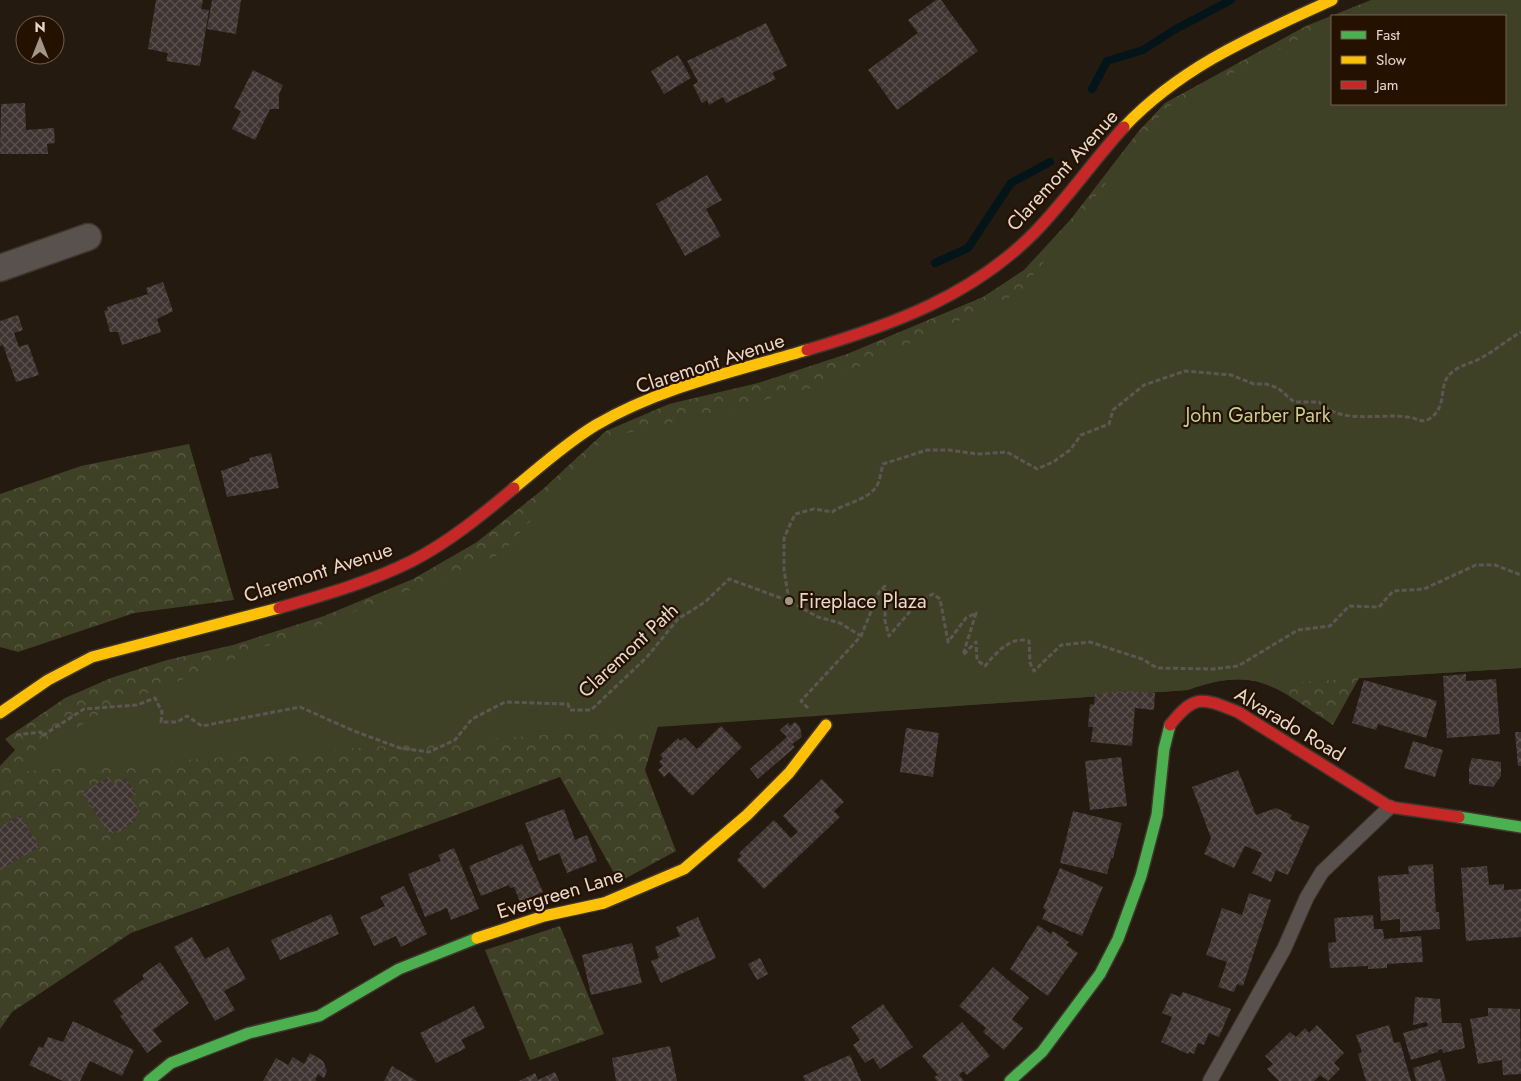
<svg xmlns="http://www.w3.org/2000/svg" width="1521" height="1081" viewBox="0 0 1521 1081" font-family="Jost,sans-serif">
  <style>
    .forest { fill: url(#forest-crowns); fill-rule: evenodd }
    .green { fill: #3f4127 }
    .lines { fill: none; stroke-linecap: round; stroke-linejoin: round }
    .stream { stroke: #031519; stroke-width: 8 }
    .building { fill: url(#building-cross-hatch) }
    .lane-casing { stroke: #3e352b; stroke-width: 16 }
    .street-casing { stroke: #3e352b; stroke-width: 29 }
    .fast-casing { stroke: #3e352b; stroke-width: 14 }
    .slow-casing { stroke: #3e352b; stroke-width: 14 }
    .jam-casing { stroke: #3e352b; stroke-width: 14 }
    .path { stroke: #5d5651; stroke-width: 3; stroke-dasharray: 5 2.5; stroke-linecap: butt }
    .lane { stroke: #58514d; stroke-width: 14 }
    .street { stroke: #58514d; stroke-width: 26 }
    .fast { stroke: #4caf50; stroke-width: 11 }
    .slow { stroke: #ffc107; stroke-width: 11 }
    .jam { stroke: #c62828; stroke-width: 11 }
    .poi-dot { fill: #a29689; stroke: #251100; stroke-width: 2 }
    .labels { text-anchor: middle; stroke-width: 4.5; stroke-linejoin: round; paint-order: stroke }
    .street-label { font-size: 20px; fill: #e6d8cb; stroke: #251100 }
    .park-label { font-size: 20px; fill: #c5ce8f; stroke: #251100 }
    .poi-label { font-size: 20px; fill: #e6d8cb; stroke: #251100; text-anchor: start }
  </style>
  <defs>
    <pattern id="forest-crowns" width="20" height="18" patternUnits="userSpaceOnUse" patternTransform="scale(1.25)"><rect width="20" height="18" fill="#3f4127"/><path d="M2 6a3 3 0 1 1 6 0M12 15a3 3 0 1 1 6 0" fill="none" stroke="#5b5c45"/></pattern>
    <pattern id="building-cross-hatch" width="8" height="8" patternUnits="userSpaceOnUse" patternTransform="scale(1.25)"><rect width="8" height="8" fill="#3f3431"/><path d="M0 0l8 8M0 8l8-8" fill="none" stroke="#5b514e"/></pattern>
  </defs>
  <rect width="100%" height="100%" fill="#251a0f"/>
  <g class="forest">
    <path d="M1371 0H1521V668L1359 678 1333 725C1277 689 1257 664 1188 690L658 726 645 770 676 851 619 882 560 777 131 933 12 1012 0 1029V766L15 750 5 739 65 698 111 678 167 660 233 645 324 616 413 579 477 542 542 490 606 431 669 404 758 383 847 354 983 297 1024 270 1071 219 1138 132 1165 103 1306 26ZM1332 16H1505V104H1332Z"/>
    <polygon points="189,444 234,600 134,613 18,652 0,647 0,494 81,466"/>
    <polygon points="560,926 604,1034 530,1060 485,950"/>
  </g>
  <path class="green" d="M1374 0H1521V668L1270 684C1238 676 1219 679 1188 690L12 772 46 746 110 708 501 554 603 439 813 388 1019 293 1166 108 1332 22V104H1505V16H1343Z"/>
  <g class="lines">
    <g class="stream">
      <polyline points="1092,89 1107,61 1143,50 1174,30 1231,0"/>
      <polyline points="935,263 968,248 1011,183 1050,162"/>
    </g>
  </g>
  <g class="building">
    <polygon points="156,0 203,0 201,9 209,10 200,66 166,61 168,53 148,49"/>
    <polygon points="212,0 241,0 236,34 207,29"/>
    <polygon points="936,0 941,0 978,51 897,110 868,70 918,33 908,20"/>
    <polygon points="766,23 787,66 772,73 776,79 726,103 723,97 709,105 707,100 702,103 693,85 698,82 687,61"/>
    <polygon points="678,55 691,78 664,94 651,71"/>
    <polygon points="253,70 283,85 279,94 279,109 270,109 255,140 232,129 241,111 234,108"/>
    <polygon points="25,103 26,130 54,128 55,143 47,144 48,154 0,154 1,104"/>
    <polygon points="707,175 722,200 706,209 721,236 685,256 656,204"/>
    <polygon points="163,282 173,311 157,319 161,332 122,345 118,332 110,332 104,311 108,310 107,307 148,294 146,288"/>
    <polygon points="18,315 23,330 14,333 19,347 28,344 39,375 16,382 3,345 0,346 0,321"/>
    <polygon points="271,453 279,488 227,497 221,471 250,461 249,458"/>
    <polygon points="1466,674 1466,681 1496,679 1500,734 1447,738 1443,676"/>
    <polygon points="1364,680 1437,701 1426,738 1378,724 1376,730 1352,723"/>
    <polygon points="1124,691 1155,693 1154,710 1135,708 1132,746 1091,742 1093,727 1088,727 1090,704 1094,705 1095,694"/>
    <polygon points="795,722 800,727 802,737 792,744 795,747 758,779 750,769 787,737 780,730 788,723 790,726"/>
    <polygon points="721,726 742,747 692,796 669,772 664,777 658,770 663,766 659,762 663,758 660,755 678,738 680,741 685,737 697,749"/>
    <polygon points="906,728 939,733 933,777 900,772"/>
    <polygon points="1515,732 1521,732 1521,766 1518,766"/>
    <polygon points="1413,741 1443,750 1435,777 1404,768"/>
    <polygon points="1121,757 1127,806 1090,810 1085,761"/>
    <polygon points="1472,758 1501,762 1501,776 1493,787 1469,784 1469,767"/>
    <polygon points="1238,770 1256,815 1276,808 1292,815 1290,819 1310,826 1288,875 1276,870 1271,882 1252,873 1262,853 1245,846 1234,868 1204,854 1211,838 1192,787"/>
    <polygon points="108,777 114,785 126,778 136,793 130,797 141,813 134,817 137,820 118,833 116,830 110,835 82,793"/>
    <polygon points="822,779 844,802 834,811 840,817 764,889 737,860 741,856 739,853 774,820 791,838 798,832 783,816"/>
    <polygon points="564,809 575,840 587,835 597,861 567,873 559,853 539,861 525,823"/>
    <polygon points="1073,811 1122,823 1113,858 1111,858 1107,874 1060,863"/>
    <polygon points="20,815 39,847 0,870 0,827"/>
    <polygon points="522,844 543,892 520,902 514,887 510,888 509,885 481,896 469,866"/>
    <polygon points="454,848 479,909 451,920 447,908 425,917 408,874 441,861 438,855"/>
    <polygon points="1433,864 1436,912 1439,912 1440,929 1400,932 1400,919 1381,921 1378,876 1409,874 1408,866"/>
    <polygon points="1487,866 1489,885 1504,884 1504,890 1521,889 1521,937 1466,941 1461,868"/>
    <polygon points="1060,868 1103,887 1082,936 1042,919 1046,910 1043,908"/>
    <polygon points="404,886 427,934 401,947 396,936 374,946 360,917 385,906 380,897"/>
    <polygon points="1249,893 1271,900 1243,986 1237,984 1234,992 1218,987 1227,962 1206,955 1222,908 1242,915"/>
    <polygon points="331,914 339,934 280,960 271,940"/>
    <polygon points="1373,915 1374,929 1383,929 1384,939 1421,936 1423,962 1387,964 1387,968 1368,969 1368,966 1330,968 1328,943 1336,942 1334,918"/>
    <polygon points="698,917 716,958 661,983 651,961 659,958 655,947 680,936 676,927"/>
    <polygon points="1038,925 1051,934 1053,931 1069,942 1066,945 1078,953 1048,996 1010,969"/>
    <polygon points="192,937 205,959 228,947 246,979 224,991 235,1010 215,1021 174,947"/>
    <polygon points="632,943 642,983 591,995 582,955"/>
    <polygon points="760,958 768,974 757,980 748,964"/>
    <polygon points="160,962 189,1003 153,1030 162,1042 147,1053 120,1016 123,1014 113,1001 144,979 142,975"/>
    <polygon points="993,967 1029,998 1012,1019 1023,1028 1004,1050 983,1032 986,1028 959,1006"/>
    <polygon points="1183,992 1231,1009 1219,1037 1209,1033 1204,1045 1198,1043 1194,1054 1189,1052 1188,1054 1161,1042 1172,1017 1162,1013 1171,993 1180,997"/>
    <polygon points="1415,997 1440,999 1442,1023 1461,1023 1465,1048 1443,1053 1442,1049 1438,1050 1438,1052 1411,1060 1403,1033 1428,1026 1427,1022 1413,1025"/>
    <polygon points="883,1004 913,1047 880,1069 873,1058 865,1063 853,1045 860,1040 851,1027"/>
    <polygon points="474,1006 485,1028 461,1040 466,1048 436,1063 420,1033"/>
    <polygon points="1488,1008 1520,1009 1521,1074 1503,1075 1502,1060 1478,1064 1470,1019 1488,1016"/>
    <polygon points="73,1021 134,1050 122,1076 90,1061 80,1081 63,1081 29,1065 39,1046 43,1048 48,1037 63,1042"/>
    <polygon points="962,1022 990,1056 967,1075 963,1071 959,1075 964,1081 937,1081 934,1077 938,1075 922,1056"/>
    <polygon points="1317,1025 1344,1053 1334,1063 1340,1069 1328,1081 1320,1075 1314,1081 1279,1081 1267,1069 1273,1064 1265,1056 1290,1032 1296,1037 1305,1028 1309,1033"/>
    <polygon points="1389,1025 1394,1043 1400,1042 1411,1081 1366,1081 1358,1054 1362,1052 1356,1035"/>
    <polygon points="670,1046 677,1081 616,1081 612,1058"/>
    <polygon points="310,1053 323,1061 327,1071 324,1078 318,1074 315,1080 317,1081 263,1081 276,1058 288,1065 293,1057 304,1064"/>
    <polygon points="850,1055 861,1081 805,1081 803,1076"/>
    <polygon points="1440,1060 1446,1081 1416,1081 1413,1068"/>
    <polygon points="392,1066 417,1081 384,1081"/>
    <polygon points="555,1072 559,1081 519,1081 535,1073 538,1080"/>
  </g>
  <g class="lines">
    <g class="lane-casing">
      <polyline id="lane" points="1210,1081 1284,949 1307,897 1322,872 1390,807"/>
    </g>
    <g class="street-casing">
      <polyline id="street" points="0,268 88,237"/>
    </g>
    <g class="fast-casing">
      <g id="fast">
        <polyline points="1459,817 1521,827"/>
        <polyline points="149,1081 171,1063 249,1033 319,1016 399,969 477,938"/>
        <polyline points="1010,1081 1042,1052 1100,974 1118,939 1141,876 1157,815 1164,749 1170,725"/>
      </g>
    </g>
    <g class="slow-casing">
      <g id="slow">
        <path d="M1124 127C1183 65 1256 35 1332 0"/>
        <path d="M514 488C540 467 566 443 596 425 661 387 736 371 807 350"/>
        <polyline points="0,713 48,680 92,657 279,608"/>
        <polyline points="477,938 544,916 604,903 684,869 747,815 789,773 826,725"/>
      </g>
    </g>
    <g class="jam-casing">
      <g id="jam">
        <path d="M807 350C892 325 972 296 1035 232 1067 199 1093 161 1124 127"/>
        <path d="M279 608C324 595 370 582 412 561 449 542 482 515 514 488"/>
        <path d="M1170 725C1195 693 1203 698 1238 712L1390 807 1459 817"/>
      </g>
    </g>
    <g class="path">
      <path d="M789 601 784 570V538L795 514 814 509 832 512C845 503 866 501 876 487 880 482 881 471 883 464L927 450H949L977 454 1007 452 1037 469 1053 462 1070 450 1081 435 1109 424 1113 410 1144 385 1185 371 1231 375 1254 384H1266L1278 388 1294 402H1319C1342 425 1378 413 1408 417 1416 417 1420 424 1429 419 1448 407 1438 388 1449 375 1460 364 1466 366 1479 359 1493 352 1507 340 1521 332"/>
      <path d="M808 708 801 701 861 636 879 592 885 586V621L889 636 918 602 933 594 940 599 948 642 966 618 976 613 963 655 976 642 977 660 985 666C996 653 1010 636 1029 641L1030 663 1034 671 1061 645 1090 642 1142 659 1157 668 1214 669 1238 666 1298 630 1330 626 1349 606 1379 607 1393 591 1424 589 1476 565H1495L1521 575"/>
      <polyline points="16,735 41,732 42,736 84,709 137,705 155,698 162,712 161,722 177,722 187,716 202,726 300,707 354,731 400,748 429,752 455,740 472,719 505,702 568,704 570,710 591,710 646,658 678,619 705,602 729,579 789,601 818,617 840,623 861,636"/>
    </g>
    <use href="#lane" class="lane"/>
    <use href="#street" class="street"/>
    <use href="#fast" class="fast"/>
    <use href="#slow" class="slow"/>
    <use href="#jam" class="jam"/>
  </g>
  <circle class="poi-dot" cx="789" cy="601" r="5"/>
  <g class="labels">
    <g class="street-label">
      <text transform="translate(1062 170) rotate(-48)" y="7">Claremont Avenue</text>
      <text transform="translate(710 363) rotate(-18)" y="7">Claremont Avenue</text>
      <text transform="translate(318 572) rotate(-18)" y="7">Claremont Avenue</text>
      <text transform="translate(628 650) rotate(-43)" y="7">Claremont Path</text>
      <text transform="translate(1290 724) rotate(31)" y="7">Alvarado Road</text>
      <text transform="translate(560 893) rotate(-17)" y="7">Evergreen Lane</text>
    </g>
    <g class="park-label">
      <text x="1258" y="422">John Garber Park</text>
    </g>
    <g class="poi-label">
      <text x="799" y="608">Fireplace Plaza</text>
    </g>
  </g>
  <rect x="1331" y="15" width="175" height="90" fill="#251100" stroke="#726151"/>
  <rect x="1341" y="31" width="25" height="8" fill="#4caf50" stroke="#726151"/>
  <text x="1376" y="40" font-size="15" fill="#e6d8cb">Fast</text>
  <rect x="1341" y="56" width="25" height="8" fill="#ffc107" stroke="#726151"/>
  <text x="1376" y="65" font-size="15" fill="#e6d8cb">Slow</text>
  <rect x="1341" y="81" width="25" height="8" fill="#c62828" stroke="#726151"/>
  <text x="1376" y="90" font-size="15" fill="#e6d8cb">Jam</text>
  <g transform="translate(40 40)"><circle r="24" fill="#251100" stroke="#726151"/>
  <path d="M0-4L9 19L0 12L-9 19Z" fill="#a29689"/>
  <text y="-8" font-size="14" font-weight="bold" text-anchor="middle" fill="#e6d8cb">N</text>
  </g>
</svg>
